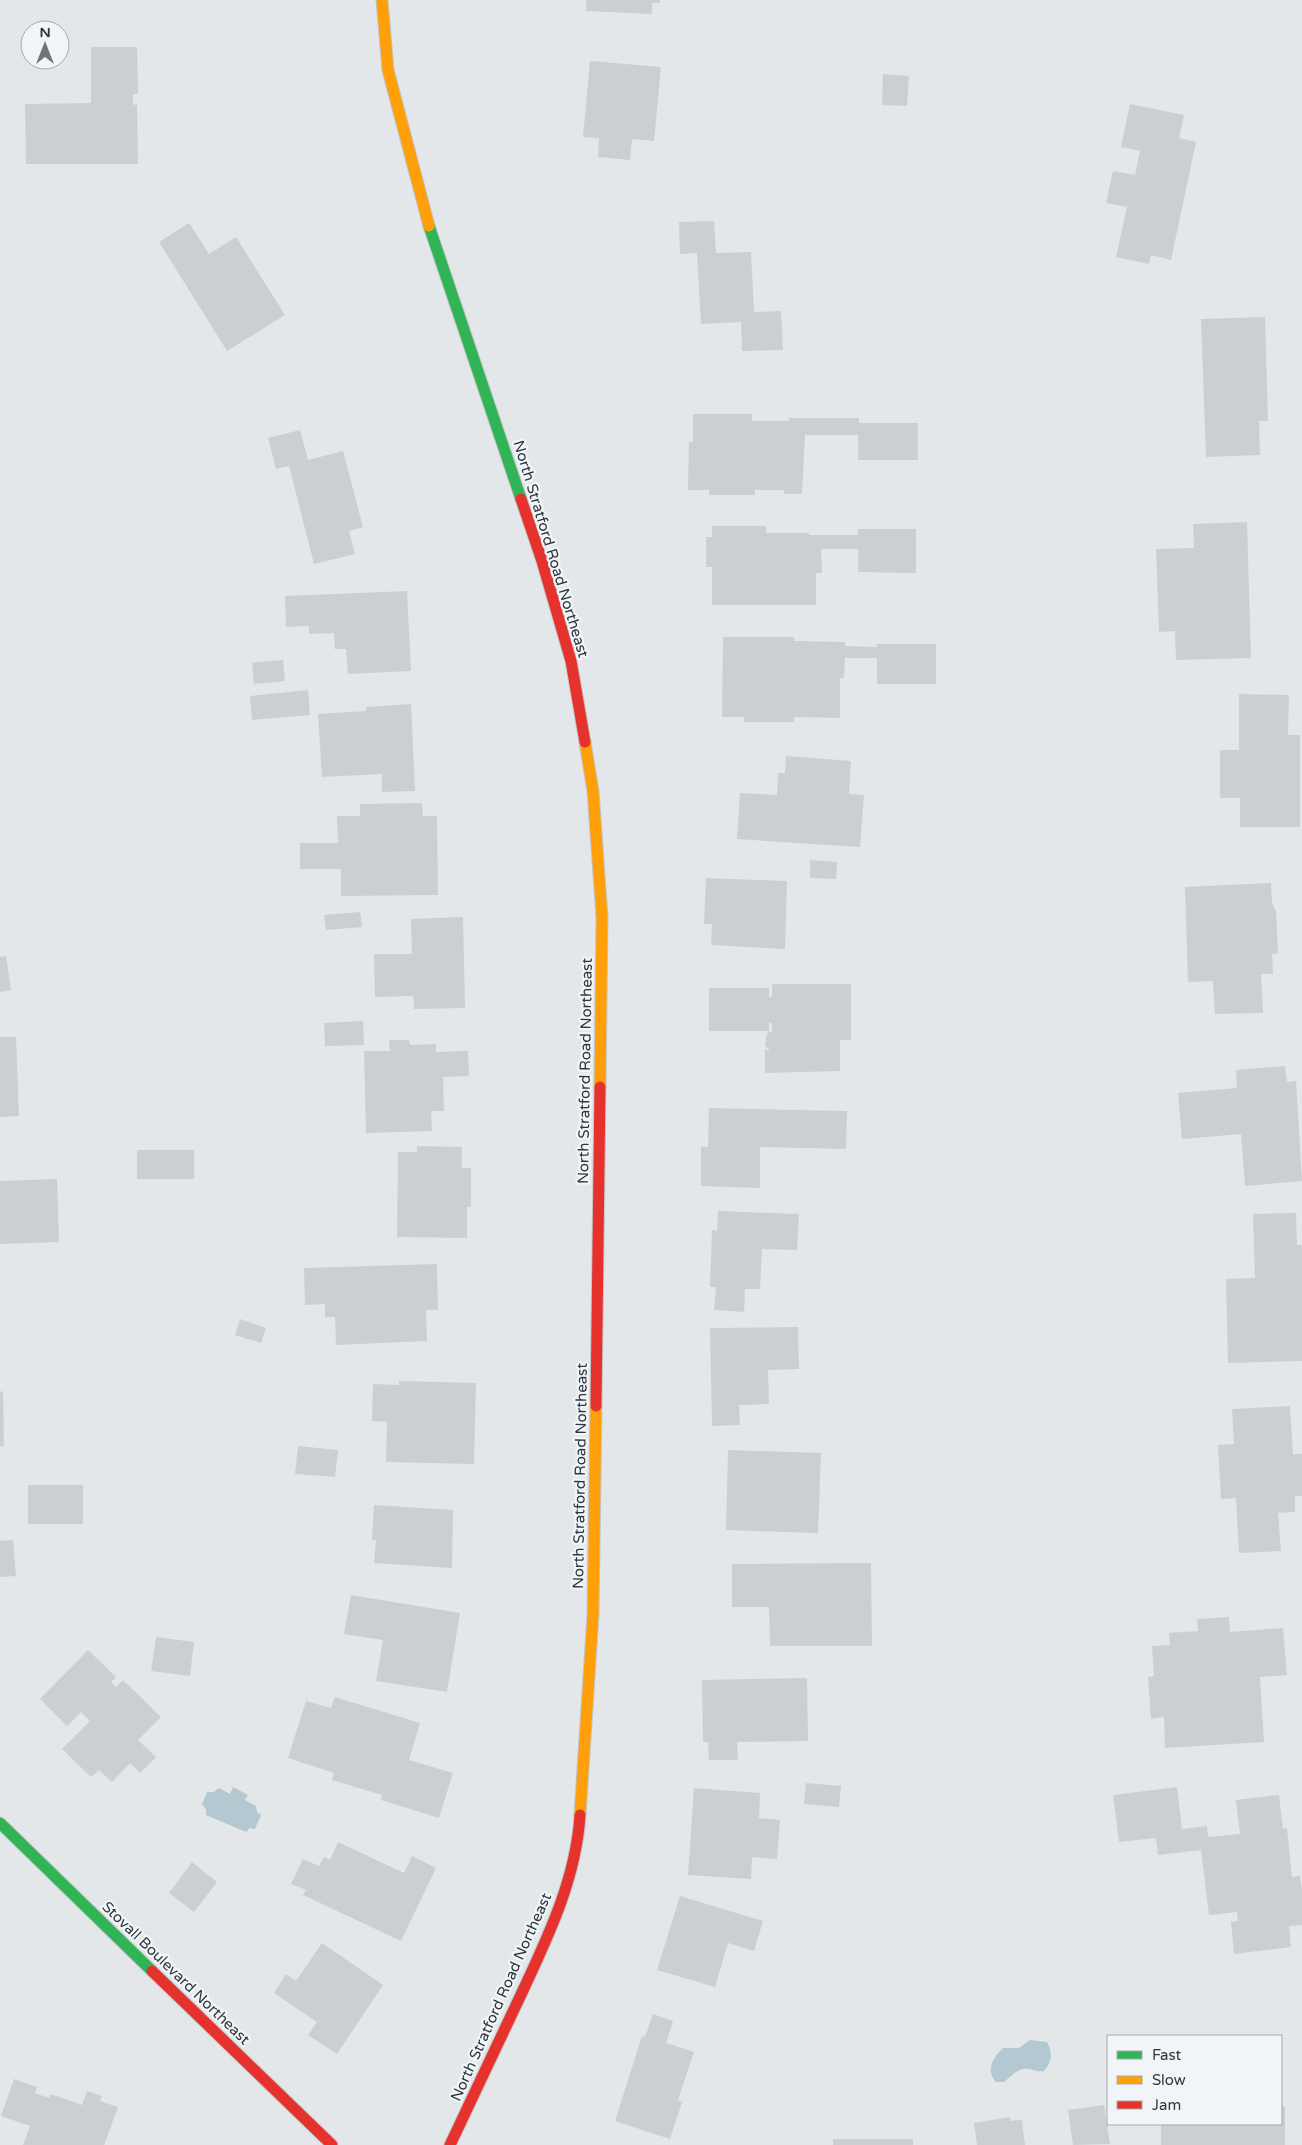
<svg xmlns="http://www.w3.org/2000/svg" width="1302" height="2145" viewBox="0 0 1302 2145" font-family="'Varela Round',sans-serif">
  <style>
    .water { fill: #b4c8d1 }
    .building { fill: #cccfd1 }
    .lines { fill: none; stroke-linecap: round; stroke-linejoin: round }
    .fast-casing { stroke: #c2c5c7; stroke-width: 13 }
    .slow-casing { stroke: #c2c5c7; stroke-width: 13 }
    .jam-casing { stroke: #c2c5c7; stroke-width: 13 }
    .fast { stroke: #30b455; stroke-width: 11 }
    .slow { stroke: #ff9f0a; stroke-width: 11 }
    .jam { stroke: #e5322d; stroke-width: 11 }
    .labels { text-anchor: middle; stroke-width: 4.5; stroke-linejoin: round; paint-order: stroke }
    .street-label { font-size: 15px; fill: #2c3741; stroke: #f2f5f7 }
  </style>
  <rect width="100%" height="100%" fill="#e4e7e9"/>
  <g class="water">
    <polygon points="233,1787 248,1795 245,1800 256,1806 257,1812 261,1815 255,1829 250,1828 246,1832 206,1815 206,1809 202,1804 207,1792 214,1792 219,1788 230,1794"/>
    <path d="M1030 2040 1047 2042C1053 2053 1052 2061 1044 2071 1038 2072 1035 2070 1029 2069 1018 2067 1012 2076 1004 2082H996C985 2070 993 2058 1003 2048H1019Z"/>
  </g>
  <g class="building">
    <polygon points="586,0 660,0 660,3 652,3 652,14 586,11"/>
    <polygon points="91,47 137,47 138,94 133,94 133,105 137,104 138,164 26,164 25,104 91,103"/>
    <polygon points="590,61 661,67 654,141 632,139 630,160 598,157 599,138 583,137"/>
    <polygon points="883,74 909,76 907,106 882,105"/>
    <polygon points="1130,104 1184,115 1179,138 1196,142 1171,260 1151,255 1149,264 1116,257 1127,207 1106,203 1113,171 1135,175 1140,151 1121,147"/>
    <polygon points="714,221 716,253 751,252 754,312 781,311 783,350 742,351 741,322 701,324 697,253 680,254 679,222"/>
    <polygon points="189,223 209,254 236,237 285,315 227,351 159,242"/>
    <polygon points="1265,317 1268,421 1259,421 1260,455 1206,457 1201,319"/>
    <polygon points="693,414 752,414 752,421 789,421 789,418 859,418 859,423 918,423 918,460 858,460 858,435 805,435 802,494 784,494 784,490 755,490 755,495 709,495 709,490 688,490 689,442 693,442"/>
    <polygon points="300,430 308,460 343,451 363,527 349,531 355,554 314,564 289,466 276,469 268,438"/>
    <polygon points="1247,522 1251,658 1176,660 1175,631 1159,632 1156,549 1194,548 1193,524"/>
    <polygon points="712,526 766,526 766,533 809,533 809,535 858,535 858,529 916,529 916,573 858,572 858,549 821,549 822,573 816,573 816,605 712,605 712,567 706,567 706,537 712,537"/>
    <polygon points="407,591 411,671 348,674 346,649 335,649 334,633 309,634 309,626 286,627 285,596"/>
    <polygon points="723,637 794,637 794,641 845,642 845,646 877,647 877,644 936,644 936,684 877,684 877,658 845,658 844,678 840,678 840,718 794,717 794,722 744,722 744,717 722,717"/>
    <polygon points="283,660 285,681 254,684 252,663"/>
    <polygon points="308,690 310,715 252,720 250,696"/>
    <polygon points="1239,694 1289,695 1288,735 1300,735 1300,827 1240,827 1240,798 1220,798 1220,750 1239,750"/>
    <polygon points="411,704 415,791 382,792 382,774 322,777 318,714 366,711 366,707"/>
    <polygon points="786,756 851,761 849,794 864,795 860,847 737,839 740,793 777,795 778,773 785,773"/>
    <polygon points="422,803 423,816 437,816 438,895 341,896 341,869 300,869 300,843 338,843 337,816 360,816 360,804"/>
    <polygon points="810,860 837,862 836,879 810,878"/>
    <polygon points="706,878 787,881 785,949 711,945 712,924 704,924"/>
    <polygon points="1271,883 1272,903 1276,911 1278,953 1272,954 1273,974 1261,974 1263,1013 1215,1014 1213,981 1188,982 1185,887"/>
    <polygon points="360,912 362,927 326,930 324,915"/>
    <polygon points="463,917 465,1008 414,1009 413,996 375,997 374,954 412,954 411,919"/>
    <polygon points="6,956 11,990 0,992 0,957"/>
    <polygon points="772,984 851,984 851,1040 840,1040 840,1071 765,1073 765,1050 770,1050 765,1046 766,1037 768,1032 772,1032 772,1023 769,1023 769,1031 709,1031 709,988 769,988 769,997 772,997"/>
    <polygon points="363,1021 364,1045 325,1046 324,1023"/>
    <polygon points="0,1037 16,1037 19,1116 0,1117"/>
    <polygon points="389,1040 409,1040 410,1045 436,1044 436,1052 468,1051 469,1076 443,1077 444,1111 431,1111 432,1131 366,1133 364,1051 390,1051"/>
    <polygon points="1285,1066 1287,1082 1296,1081 1302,1181 1245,1186 1241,1134 1182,1139 1178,1093 1237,1088 1236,1070"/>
    <polygon points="709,1108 847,1111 846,1149 760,1147 760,1188 701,1186 701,1147 708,1147"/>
    <polygon points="417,1146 462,1147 462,1168 471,1168 471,1207 467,1207 467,1238 397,1237 398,1152 417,1152"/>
    <rect x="137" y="1150" width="57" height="29"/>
    <polygon points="57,1179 59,1242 0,1244 0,1181"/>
    <polygon points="718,1211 799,1214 797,1250 762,1249 760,1289 745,1289 744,1312 714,1310 716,1287 710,1287 712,1230 717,1231"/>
    <polygon points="1296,1213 1297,1245 1302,1245 1302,1361 1228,1363 1226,1279 1255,1278 1253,1214"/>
    <polygon points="437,1264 438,1310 426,1310 427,1341 336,1345 335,1317 325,1317 325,1304 305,1305 304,1268"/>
    <polygon points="240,1319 266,1328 261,1343 235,1335"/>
    <polygon points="798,1327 799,1369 768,1370 769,1404 739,1405 740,1425 712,1426 710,1328"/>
    <polygon points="399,1381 476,1383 474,1464 386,1462 387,1422 372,1421 373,1384 399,1385"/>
    <polygon points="3,1391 4,1446 0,1446 0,1392"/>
    <polygon points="1290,1406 1293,1454 1302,1454 1302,1496 1295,1496 1295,1512 1278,1513 1281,1551 1239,1553 1236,1498 1221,1499 1218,1445 1234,1444 1232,1409"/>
    <polygon points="298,1446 338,1450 335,1477 295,1474"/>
    <polygon points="728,1450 821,1453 818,1533 726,1530"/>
    <rect x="28" y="1485" width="55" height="39"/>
    <polygon points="374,1505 453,1510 452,1568 374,1563 376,1540 372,1540"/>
    <polygon points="13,1540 16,1576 0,1577 0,1541"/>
    <polygon points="871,1563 872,1646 770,1646 769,1607 732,1607 732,1564"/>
    <polygon points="351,1595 460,1613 447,1692 376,1681 383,1640 344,1634"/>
    <polygon points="1229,1617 1230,1632 1283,1628 1287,1675 1260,1677 1264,1742 1165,1748 1164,1717 1151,1719 1148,1677 1154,1676 1152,1646 1170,1645 1169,1633 1198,1631 1197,1619"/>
    <polygon points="156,1637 194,1642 190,1676 151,1671"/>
    <polygon points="88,1650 116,1677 111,1682 116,1687 123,1680 161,1717 138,1740 156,1757 140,1773 130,1763 112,1782 99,1770 91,1777 62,1749 90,1721 81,1712 67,1726 40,1699"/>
    <polygon points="807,1678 808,1741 737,1742 738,1760 709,1760 708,1742 703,1742 702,1680"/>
    <polygon points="335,1697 420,1723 409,1760 453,1773 439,1818 381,1800 382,1795 332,1780 334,1773 288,1758 306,1701 331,1708"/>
    <polygon points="806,1783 841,1786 839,1807 804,1804"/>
    <polygon points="1177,1787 1182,1829 1207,1826 1208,1837 1240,1834 1236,1800 1279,1795 1283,1829 1287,1828 1292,1877 1300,1876 1302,1889 1302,1925 1289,1926 1291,1947 1234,1954 1231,1922 1238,1921 1237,1912 1209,1915 1201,1850 1158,1855 1156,1838 1119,1842 1113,1795"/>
    <polygon points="694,1788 760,1793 759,1818 780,1820 777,1859 752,1857 751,1879 688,1875"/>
    <polygon points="338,1842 404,1873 412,1856 436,1868 401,1941 303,1895 306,1890 291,1884 303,1859 319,1866 324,1857 330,1860"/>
    <polygon points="192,1862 217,1882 194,1912 169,1893"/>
    <polygon points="680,1896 763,1921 754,1951 728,1943 715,1987 657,1970"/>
    <polygon points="322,1943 383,1985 337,2054 308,2035 317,2022 274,1993 286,1974 296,1981"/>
    <polygon points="653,2014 673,2021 666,2043 694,2052 678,2100 682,2102 670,2139 615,2121 642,2036 645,2037"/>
    <polygon points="14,2079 37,2087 35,2093 49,2098 51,2094 82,2105 87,2091 102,2096 100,2101 118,2107 104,2145 23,2145 30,2126 1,2116"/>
    <polygon points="1104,2105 1110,2144 1073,2145 1068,2110"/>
    <polygon points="1281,2107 1285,2107 1285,2145 1161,2145 1161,2124 1281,2124"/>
    <polygon points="1010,2117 1010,2121 1022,2120 1025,2145 977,2145 974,2123"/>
    <rect x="833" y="2139" width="80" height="6"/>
  </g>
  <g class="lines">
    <g class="fast-casing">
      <g id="fast">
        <polyline points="429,226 521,499"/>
        <polyline points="0,1823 152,1971"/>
      </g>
    </g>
    <g class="slow-casing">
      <g id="slow">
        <polyline points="382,0 388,70 429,226"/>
        <polyline points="585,742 593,791 602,917 600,1087"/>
        <polyline points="580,1815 593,1615 596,1406"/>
      </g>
    </g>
    <g class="jam-casing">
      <g id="jam">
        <polyline points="521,499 542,561 571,661 585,742"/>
        <polyline points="596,1406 600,1087"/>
        <polyline points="152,1971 332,2145"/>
        <path d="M450 2145C473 2097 495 2049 518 2001 546 1941 576 1881 580 1815"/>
      </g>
    </g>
    <use href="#fast" class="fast"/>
    <use href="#slow" class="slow"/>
    <use href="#jam" class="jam"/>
  </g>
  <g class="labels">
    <g class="street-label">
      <text transform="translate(551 549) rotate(73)" y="5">North Stratford Road Northeast</text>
      <text transform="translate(585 1071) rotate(-89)" y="5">North Stratford Road Northeast</text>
      <text transform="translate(580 1476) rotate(-89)" y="5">North Stratford Road Northeast</text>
      <text transform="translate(176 1973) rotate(44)" y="5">Stovall Boulevard Northeast</text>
      <text transform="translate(501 1997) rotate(-66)" y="5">North Stratford Road Northeast</text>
    </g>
  </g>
  <rect x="1107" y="2035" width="175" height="90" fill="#f2f5f7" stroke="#a3a9ae"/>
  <rect x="1117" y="2051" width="25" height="8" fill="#30b455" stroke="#a3a9ae"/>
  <text x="1152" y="2060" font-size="15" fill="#2c3741">Fast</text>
  <rect x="1117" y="2076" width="25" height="8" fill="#ff9f0a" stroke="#a3a9ae"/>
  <text x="1152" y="2085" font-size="15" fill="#2c3741">Slow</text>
  <rect x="1117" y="2101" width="25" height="8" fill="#e5322d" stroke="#a3a9ae"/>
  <text x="1152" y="2110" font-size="15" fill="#2c3741">Jam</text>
  <g transform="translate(45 45)"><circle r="24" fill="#f2f5f7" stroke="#a3a9ae"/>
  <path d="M0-4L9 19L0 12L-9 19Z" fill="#6c757c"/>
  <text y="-8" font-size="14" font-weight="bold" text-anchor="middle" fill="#2c3741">N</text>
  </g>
</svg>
